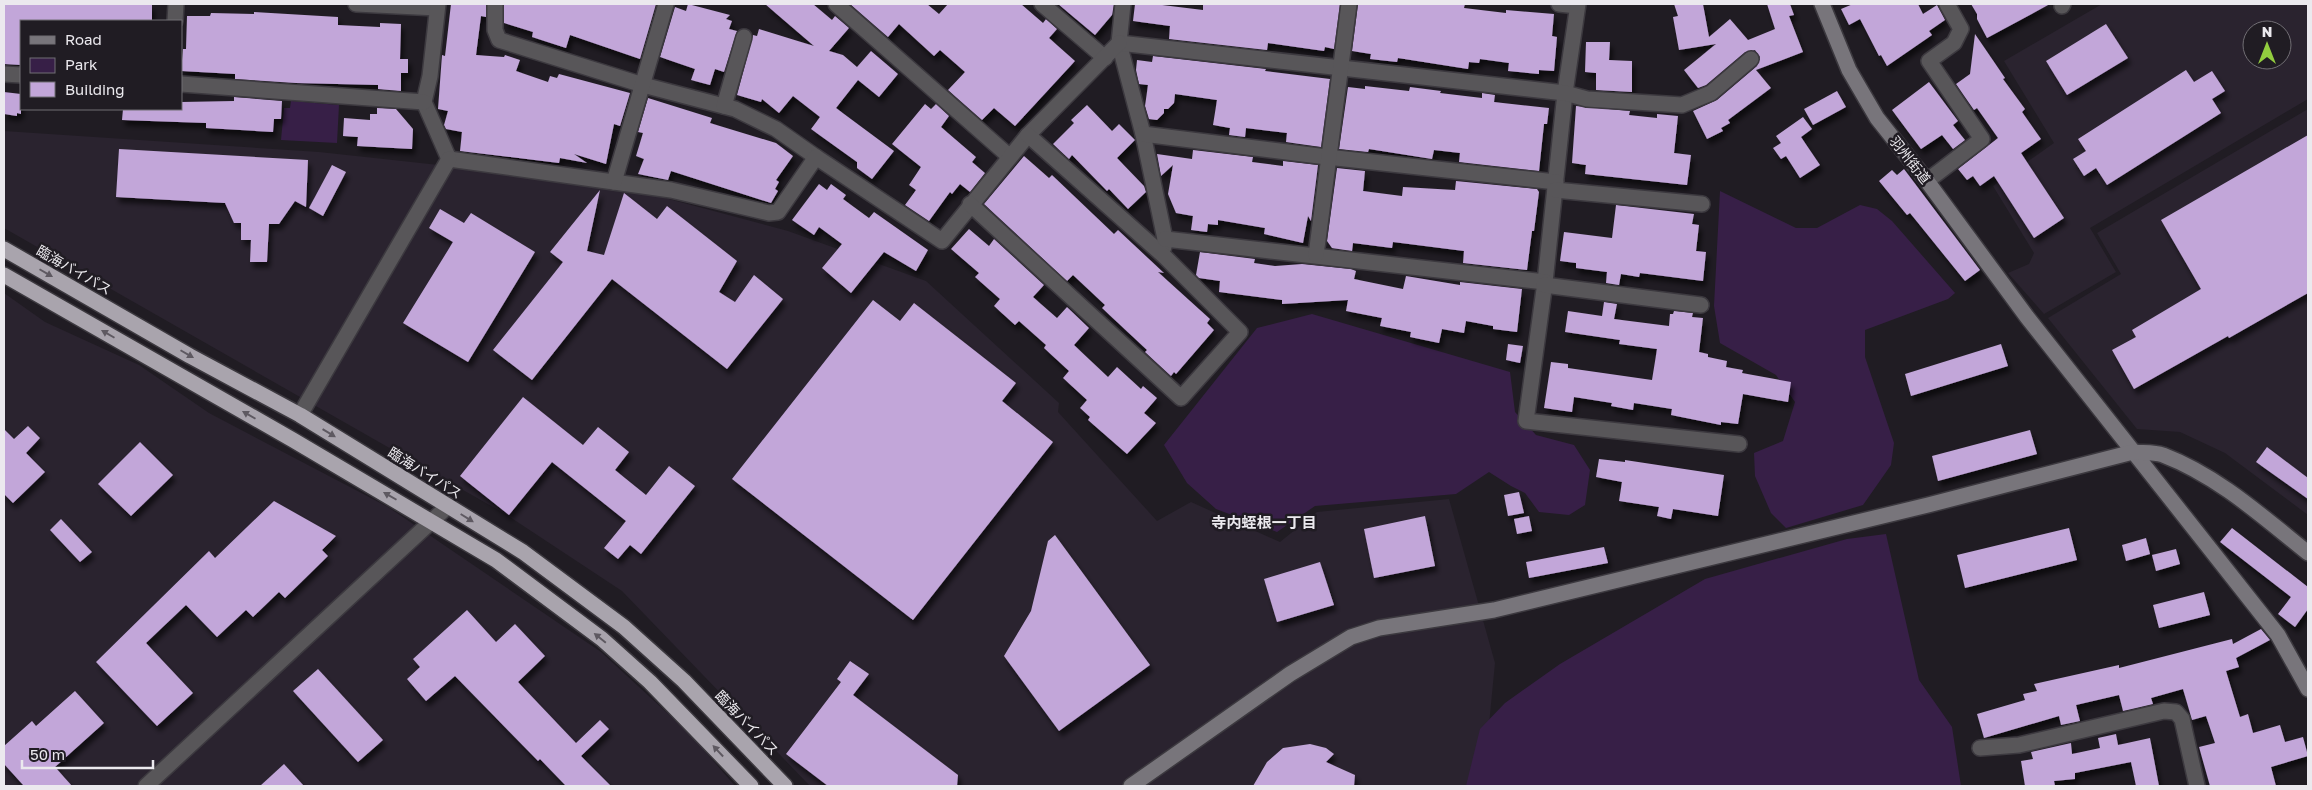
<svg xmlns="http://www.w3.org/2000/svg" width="2312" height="790" viewBox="0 0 2312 790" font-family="'Golos Text','Noto Sans JP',sans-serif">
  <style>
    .built { fill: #2a232f; fill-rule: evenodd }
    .green { fill: #371f47 }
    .building { fill: #c2a6d9; filter: url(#shadow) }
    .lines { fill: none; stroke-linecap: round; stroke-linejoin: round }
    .street-casing { stroke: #3c393f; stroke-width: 18 }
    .secondary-casing { stroke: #3c393f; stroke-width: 18 }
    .highway-casing { stroke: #3c393f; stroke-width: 18 }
    .street { stroke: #585659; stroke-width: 15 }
    .secondary { stroke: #78757b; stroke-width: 15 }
    .highway { stroke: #a9a4ad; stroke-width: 15 }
    .oneway { fill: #5e5961 }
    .labels { text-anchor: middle; stroke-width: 5; stroke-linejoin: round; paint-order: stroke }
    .street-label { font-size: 14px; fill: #ebe9ee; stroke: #201c23 }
    .neighbourhood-label { font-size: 15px; font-weight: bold; fill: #ebe9ee; stroke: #201c23 }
  </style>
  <defs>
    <filter id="shadow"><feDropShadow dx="3" dy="5.5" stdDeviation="2.5" flood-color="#0009"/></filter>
  </defs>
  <rect width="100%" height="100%" fill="#201c23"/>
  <g class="built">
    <path d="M2102 4H2308V99L2090 228 2116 272 2044 314 2008 273 2029 264 2034 253 1993 186 2054 143 2004 61ZM2252 30H2282V60H2252Z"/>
    <polygon points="2308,109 2308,515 2225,453 2180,432 2137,429 2048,318 2121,274 2097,233"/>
    <polygon points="4,131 319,152 613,184 788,231 926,281 1059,403 1058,412 1157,521 1191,502 1280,542 1317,512 1449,499 1495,663 1483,786 810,786 622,591 507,515 4,228"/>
    <polygon points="4,293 45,322 139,365 209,413 388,507 601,652 690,734 735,786 4,786"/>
  </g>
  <g class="green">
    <polygon points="291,101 339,105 337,143 281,140 284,108 290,108"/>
    <polygon points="1720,191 1796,228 1817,228 1860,205 1877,209 1892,221 1955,293 1948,299 1865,330 1865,357 1894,443 1891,465 1863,505 1786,528 1771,513 1755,476 1754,453 1783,441 1795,402 1776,375 1720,343 1714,306"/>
    <polygon points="1312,314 1510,372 1515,412 1536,435 1574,445 1590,470 1585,505 1569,515 1539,512 1525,493 1511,486 1489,472 1456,494 1315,506 1277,532 1216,509 1187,483 1164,445 1257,328"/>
    <polygon points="1886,534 1919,680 1952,727 1961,786 1466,786 1480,729 1505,703 1560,664 1705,579 1847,539"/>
  </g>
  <g class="building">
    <polygon points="4,4 152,5 152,21 21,21 21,65 4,64"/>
    <polygon points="451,4 486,4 486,17 481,16 476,55 504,57 505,55 520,60 516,71 548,82 550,76 557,78 559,74 630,93 620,126 614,124 606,164 574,154 587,163 560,158 559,163 460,151 462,132 446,129 444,125 448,111 438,109 442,55 445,56"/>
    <polygon points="504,4 656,4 640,59 570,35 566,48 532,37 533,32 504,23"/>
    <polygon points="688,4 730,15 726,19 732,21 729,29 737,31 724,72 715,69 710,85 691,80 695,69 660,57 675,7 686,11"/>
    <polygon points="765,4 813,4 832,20 835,16 849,28 829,51 843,55 857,67 871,51 898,74 879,97 858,80 836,108 894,151 872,179 857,168 857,162 811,129 820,117 793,96 779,113 762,99 761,102 737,95 753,35 757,36 759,29 814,46"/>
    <polygon points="850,4 927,4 939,14 948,4 1021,4 1043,23 1046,19 1057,29 1049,38 1075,61 1015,126 994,108 982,120 948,90 965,72 940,50 934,56 899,24 888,37"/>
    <polygon points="1058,4 1114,4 1112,15 1095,35"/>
    <polygon points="1135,4 1154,4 1203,10 1203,4 1340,4 1334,49 1325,47 1324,51 1268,43 1267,50 1169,39 1170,26 1133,21"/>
    <polygon points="1358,4 1465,4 1464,8 1506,13 1506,10 1554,14 1552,36 1557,37 1554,71 1539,70 1539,74 1508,71 1509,63 1480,59 1479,63 1469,62 1468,69 1398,58 1397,62 1370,59 1371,54 1352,51"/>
    <polygon points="1674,4 1703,4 1709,37 1730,19 1748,40 1775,29 1767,4 1790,4 1794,15 1789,16 1803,52 1756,70 1771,88 1728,120 1730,123 1721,128 1723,131 1707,139 1693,111 1717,100 1757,66 1760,57 1755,50 1745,52 1706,85 1698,88 1684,70 1716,44 1679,50 1673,17 1678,16"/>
    <polygon points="1853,4 1918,4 1923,14 1937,5 1945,20 1929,31 1932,35 1887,66 1881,55 1879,56 1860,19 1849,25 1841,9"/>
    <polygon points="1971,4 2050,4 1987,38 1977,19 1977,14"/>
    <polygon points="254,12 338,17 338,25 380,27 380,23 401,24 400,59 408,59 408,73 401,73 401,91 378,89 378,85 296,83 235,79 235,74 181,71 183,49 186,49 187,16 210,16 211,13 254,14"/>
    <polygon points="2106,24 2128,58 2067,95 2046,61"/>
    <polygon points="1975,34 2005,78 2003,79 2025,109 2022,112 2041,139 2021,153 2064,218 2034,238 1994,176 1980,186 1973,176 1967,180 1958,169 1998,138 1977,108 1974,110 1956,84 1970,74"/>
    <polygon points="1586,42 1610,42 1609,60 1632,61 1632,92 1596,90 1596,73 1585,72"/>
    <polygon points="1153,56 1266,69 1265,71 1330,79 1321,147 1286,142 1287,133 1246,128 1245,137 1229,135 1230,128 1213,125 1217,100 1175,94 1174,103 1168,109 1164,109 1164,113 1157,120 1149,119 1145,106 1148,85 1139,84 1136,70 1137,60 1152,62"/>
    <polygon points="2186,70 2194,82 2212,71 2225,91 2212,99 2221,113 2107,185 2096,168 2084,176 2073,159 2086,151 2078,139"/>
    <polygon points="1929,82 1958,121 1953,125 1965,140 1953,149 1942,135 1921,149 1892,110"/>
    <polygon points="1365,86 1409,91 1410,87 1441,91 1440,93 1482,98 1482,93 1495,95 1494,102 1549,108 1547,124 1544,124 1539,171 1459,162 1460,153 1434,150 1432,159 1369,149 1368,152 1339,149 1348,87 1365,89"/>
    <polygon points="1837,91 1846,107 1813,125 1804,109"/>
    <polygon points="4,92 21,94 21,114 17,113 17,116 4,114"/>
    <polygon points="234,97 282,101 281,119 274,119 273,132 206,128 206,123 122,120 123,109 181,109 181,102 234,101"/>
    <polygon points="648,98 712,118 710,123 776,143 793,156 776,180 779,182 775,189 778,191 771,203 671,171 668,180 638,174 644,159 636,156 643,133 638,132"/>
    <polygon points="925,104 931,109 936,104 949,116 941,127 976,157 972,162 985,173 970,192 960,184 952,194 950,192 929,221 905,205 916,190 909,185 921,167 892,144"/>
    <polygon points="1087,105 1112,131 1119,124 1135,140 1117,158 1144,186 1146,192 1128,209 1109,189 1107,191 1072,155 1069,159 1053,144 1074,123 1071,120"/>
    <polygon points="1576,106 1630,111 1629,115 1657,118 1657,114 1678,116 1674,153 1691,155 1687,185 1585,174 1586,165 1572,163"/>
    <polygon points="377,108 396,109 413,129 412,149 357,146 358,137 343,136 344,118 370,120 370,114 377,114"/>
    <polygon points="1803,117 1812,129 1801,137 1820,165 1800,178 1786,156 1781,159 1773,148 1781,143 1776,136"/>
    <polygon points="2308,135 2308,293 2229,338 2228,336 2134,389 2112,350 2136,337 2132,330 2201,289 2161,220"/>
    <polygon points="119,149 308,160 306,207 295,201 279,224 269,224 267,262 250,262 251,240 241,240 241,223 234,223 225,203 116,197"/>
    <polygon points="1193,150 1253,157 1252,162 1283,166 1283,161 1318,165 1311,221 1308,216 1303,243 1264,234 1265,228 1218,220 1218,225 1208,224 1207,232 1191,230 1193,216 1176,213 1168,194 1173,165 1161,176 1157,154 1192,159"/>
    <polygon points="1024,156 1049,178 1052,175 1114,234 1118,230 1164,273 1158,272 1210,319 1207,323 1214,330 1176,374 1174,372 1171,376 1145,352 1147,350 1102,308 1105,305 1073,275 1067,281 984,204"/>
    <polygon points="332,165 346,172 323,216 309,208"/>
    <polygon points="1337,168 1365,171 1363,191 1402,196 1403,187 1455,190 1456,181 1537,189 1539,192 1534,231 1532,231 1527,270 1463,263 1464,251 1393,242 1392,248 1353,243 1352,251 1332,248 1327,241"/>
    <polygon points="1904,169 1980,270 1965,281 1910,213 1907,215 1879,181 1892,170 1897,175"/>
    <polygon points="819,184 827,190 831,184 846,195 843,199 869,218 874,212 928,250 916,271 884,252 851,293 822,268 842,244 819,227 814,235 792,220"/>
    <polygon points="600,190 587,251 604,255 624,193 657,219 667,206 737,261 719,292 735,302 754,275 783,299 727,369 612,279 532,380 493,350 563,262 550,252"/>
    <polygon points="1616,205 1694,214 1692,224 1699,225 1696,251 1706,252 1703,281 1640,273 1639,277 1621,274 1619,285 1606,283 1607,272 1576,268 1576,263 1560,261 1564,232 1612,238"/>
    <polygon points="440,209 464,223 471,213 535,252 468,362 403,323 453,242 429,228"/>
    <polygon points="969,229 989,246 994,239 1044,285 1033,297 1057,318 1067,307 1089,328 1074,345 1108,377 1117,367 1141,389 1143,386 1157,398 1144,413 1156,423 1127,454 1088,420 1090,417 1080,408 1087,400 1063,378 1069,371 1044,348 1046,345 1019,321 1015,325 994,306 1000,299 975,277 979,273 951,249"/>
    <polygon points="1200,252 1255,259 1254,263 1275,266 1302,264 1351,269 1356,271 1354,279 1403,289 1406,276 1460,285 1460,282 1522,289 1517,332 1493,329 1493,326 1466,321 1464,333 1442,329 1439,343 1410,337 1411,332 1380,326 1382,318 1346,311 1348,300 1282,304 1282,300 1219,292 1220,281 1199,278 1196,275"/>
    <polygon points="873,300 900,321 914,303 1016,383 1002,401 1053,442 913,620 732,479"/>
    <polygon points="1604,302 1617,304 1614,319 1669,326 1670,314 1673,314 1674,311 1693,313 1692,317 1703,318 1699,352 1708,354 1708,357 1727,361 1726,367 1743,370 1742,373 1791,382 1788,402 1743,394 1738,424 1721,422 1721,425 1671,415 1672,409 1634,403 1633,410 1611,406 1612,403 1574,397 1572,412 1544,408 1551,362 1568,364 1568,368 1652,380 1657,349 1619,344 1620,340 1565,332 1568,311 1602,316"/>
    <polygon points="1508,344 1523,346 1520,363 1506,360"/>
    <polygon points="2001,344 2008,366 1911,396 1905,374"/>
    <polygon points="523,397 583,445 598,427 629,452 615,470 646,495 669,466 695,486 641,554 630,545 618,559 604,548 626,521 552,462 509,515 460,476"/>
    <polygon points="28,426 40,438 26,453 45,472 13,503 4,494 4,429 14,439"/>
    <polygon points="2030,430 2037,454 1938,481 1932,456"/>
    <polygon points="140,442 173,475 131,516 98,484"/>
    <polygon points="2267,447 2308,478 2308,499 2256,462"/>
    <polygon points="1599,459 1625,462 1625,460 1724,475 1718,516 1673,509 1671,519 1657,516 1659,507 1619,501 1622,482 1596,477"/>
    <polygon points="1519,492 1524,513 1508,516 1504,495"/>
    <polygon points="274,501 336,536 322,550 328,556 285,598 279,592 253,617 246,610 217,637 186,605 146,643 193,693 157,726 96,662 209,551 215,558"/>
    <polygon points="1425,516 1435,566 1374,578 1364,529"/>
    <polygon points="1529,516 1532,531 1517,534 1514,519"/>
    <polygon points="61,519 92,552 80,562 50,530"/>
    <polygon points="2069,528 2077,560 1965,588 1957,555"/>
    <polygon points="2232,528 2308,587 2308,609 2295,627 2278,614 2291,597 2220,542"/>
    <polygon points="1055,535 1150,665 1059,731 1004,656 1031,611 1048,541"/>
    <polygon points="2146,538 2150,554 2126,561 2122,545"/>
    <polygon points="1604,547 1608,563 1529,578 1526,562"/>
    <polygon points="2176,549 2180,564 2156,571 2152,555"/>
    <polygon points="1320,562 1334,605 1277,622 1264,579"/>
    <polygon points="2204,592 2210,615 2159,628 2153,605"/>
    <polygon points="467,610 496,642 515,624 545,656 518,682 576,743 600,720 609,729 581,756 611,786 566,786 540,759 538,761 455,676 426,701 407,679 420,667 413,659"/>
    <polygon points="2261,629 2270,640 2236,658 2239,667 2226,671 2240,717 2248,714 2253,733 2280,725 2285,742 2303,737 2308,756 2271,767 2276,786 2210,786 2199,747 2215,743 2206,716 2192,720 2183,689 2151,698 2153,704 2123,711 2119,695 2076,705 2080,721 2061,725 2059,716 1984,738 1977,714 2025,700 2023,694 2037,691 2034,684 2119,665 2119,668 2232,639 2233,644"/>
    <polygon points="850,661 869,674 853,695 958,775 957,786 828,786 786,754 841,682 837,679"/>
    <polygon points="318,669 383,740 358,762 293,691"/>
    <polygon points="75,691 104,723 55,767 72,786 24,786 4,764 4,746 32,721 36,726"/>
    <polygon points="2116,734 2118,745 2150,738 2159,786 2136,786 2131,762 2075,773 2075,779 2054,781 2055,786 2025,786 2021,761 2033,759 2031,752 2071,743 2072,754 2100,748 2098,738"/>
    <polygon points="1310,744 1326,748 1334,754 1326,762 1355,775 1354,786 1253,786 1267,762 1283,748"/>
    <polygon points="284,764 304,786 260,786"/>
  </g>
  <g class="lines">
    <g class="street-casing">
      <g id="street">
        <polyline points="356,4 437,8"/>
        <polyline points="438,4 430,76 424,102 449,159"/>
        <polyline points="495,4 495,30 499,40 643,85 735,109 776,129 816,157"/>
        <polyline points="836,4 1010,157"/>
        <polyline points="1042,4 1105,58"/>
        <polyline points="1123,4 1119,43 1143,134 1165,239 1164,247"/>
        <polyline points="1559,4 1577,6"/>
        <polyline points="1578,4 1565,93 1545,282 1526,421 1739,444"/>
        <polyline points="2062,6 2063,4"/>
        <polyline points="175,21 176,4"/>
        <polyline points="1119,43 1565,93 1587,99 1682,105 1711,93 1751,59"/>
        <polyline points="4,74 21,75"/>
        <polyline points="181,84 424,102"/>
        <polyline points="724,106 744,37"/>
        <polyline points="1143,134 1327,157 1556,182"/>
        <polyline points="449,159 671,190 769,213 778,212 816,157 942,241 1028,135 1119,43"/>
        <polyline points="1927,181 1982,139 1929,61 1954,43 1961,29 1947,4"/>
        <polyline points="614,182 666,4"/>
        <polyline points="1555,190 1702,204"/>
        <polyline points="970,204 1181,398 1240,332 1164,256 1028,135"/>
        <polyline points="1165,239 1545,282"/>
        <polyline points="1316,255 1349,4"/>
        <polyline points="1544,285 1701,305"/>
        <polyline points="300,415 449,159"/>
        <polyline points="1980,748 2019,745 2164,711 2176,712 2182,719 2197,786"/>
        <polyline points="146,786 448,506"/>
      </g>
    </g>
    <g class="secondary-casing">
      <g id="secondary">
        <polyline points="1822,4 1849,70 1877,118 1927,181 2027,317 2278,635 2308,689"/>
        <path d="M1131 786 1290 674 1351 637 1379 628 1494 610 1928 505 2133 452C2142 453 2154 452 2163 455 2218 476 2263 517 2308 553"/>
      </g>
    </g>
    <g class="highway-casing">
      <g id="highway">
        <polyline points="4,249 190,356 300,415 523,552 624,627 684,681 785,786"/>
        <polyline points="4,275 293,440 496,560 602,639 650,682 751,786"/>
      </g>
    </g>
    <use href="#street" class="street"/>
    <use href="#secondary" class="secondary"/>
    <use href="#highway" class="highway"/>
  </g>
  <defs><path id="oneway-solid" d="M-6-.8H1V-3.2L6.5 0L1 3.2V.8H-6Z" transform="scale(1.25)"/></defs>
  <g class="oneway">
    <use href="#oneway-solid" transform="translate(46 273) rotate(30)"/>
    <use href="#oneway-solid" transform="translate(108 334) rotate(-150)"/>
    <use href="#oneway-solid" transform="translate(187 354) rotate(30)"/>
    <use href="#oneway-solid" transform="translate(249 415) rotate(-150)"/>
    <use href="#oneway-solid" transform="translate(329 433) rotate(31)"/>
    <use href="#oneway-solid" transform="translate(390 496) rotate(-150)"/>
    <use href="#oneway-solid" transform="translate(467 518) rotate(32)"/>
    <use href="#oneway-solid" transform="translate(600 638) rotate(-141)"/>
    <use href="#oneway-solid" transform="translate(718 751) rotate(-133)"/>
  </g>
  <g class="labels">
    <g class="street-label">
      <text transform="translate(1910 160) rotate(52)" y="5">羽州街道</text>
      <text transform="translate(74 270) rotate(30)" y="5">臨海バイパス</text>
      <text transform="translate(425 473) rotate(32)" y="5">臨海バイパス</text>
      <text transform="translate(747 723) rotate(46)" y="5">臨海バイパス</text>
    </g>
    <g class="neighbourhood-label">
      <text x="1264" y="528">寺内蛭根一丁目</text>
    </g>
  </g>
  <rect width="2312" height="790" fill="none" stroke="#ebe9ee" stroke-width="10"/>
  <rect x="20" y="20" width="162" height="90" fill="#201c23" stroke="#716e74"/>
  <rect x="30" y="36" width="25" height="8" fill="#78757b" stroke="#716e74"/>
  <text x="65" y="45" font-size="15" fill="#ebe9ee">Road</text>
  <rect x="30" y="58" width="25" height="15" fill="#371f47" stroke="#716e74"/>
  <text x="65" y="70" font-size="15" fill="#ebe9ee">Park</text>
  <rect x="30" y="82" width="25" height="15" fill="#c2a6d9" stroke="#716e74"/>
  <text x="65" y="95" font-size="15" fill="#ebe9ee">Building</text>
  <g transform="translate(2267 45)"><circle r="24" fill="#201c23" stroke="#716e74"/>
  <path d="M0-4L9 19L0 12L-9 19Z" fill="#92cd3f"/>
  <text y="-8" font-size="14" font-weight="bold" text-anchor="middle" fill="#ebe9ee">N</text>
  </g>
  <path d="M22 760v8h131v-8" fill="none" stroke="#ebe9ee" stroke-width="2.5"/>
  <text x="30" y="760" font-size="15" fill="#ebe9ee" stroke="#201c23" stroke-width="4" paint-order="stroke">50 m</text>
</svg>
